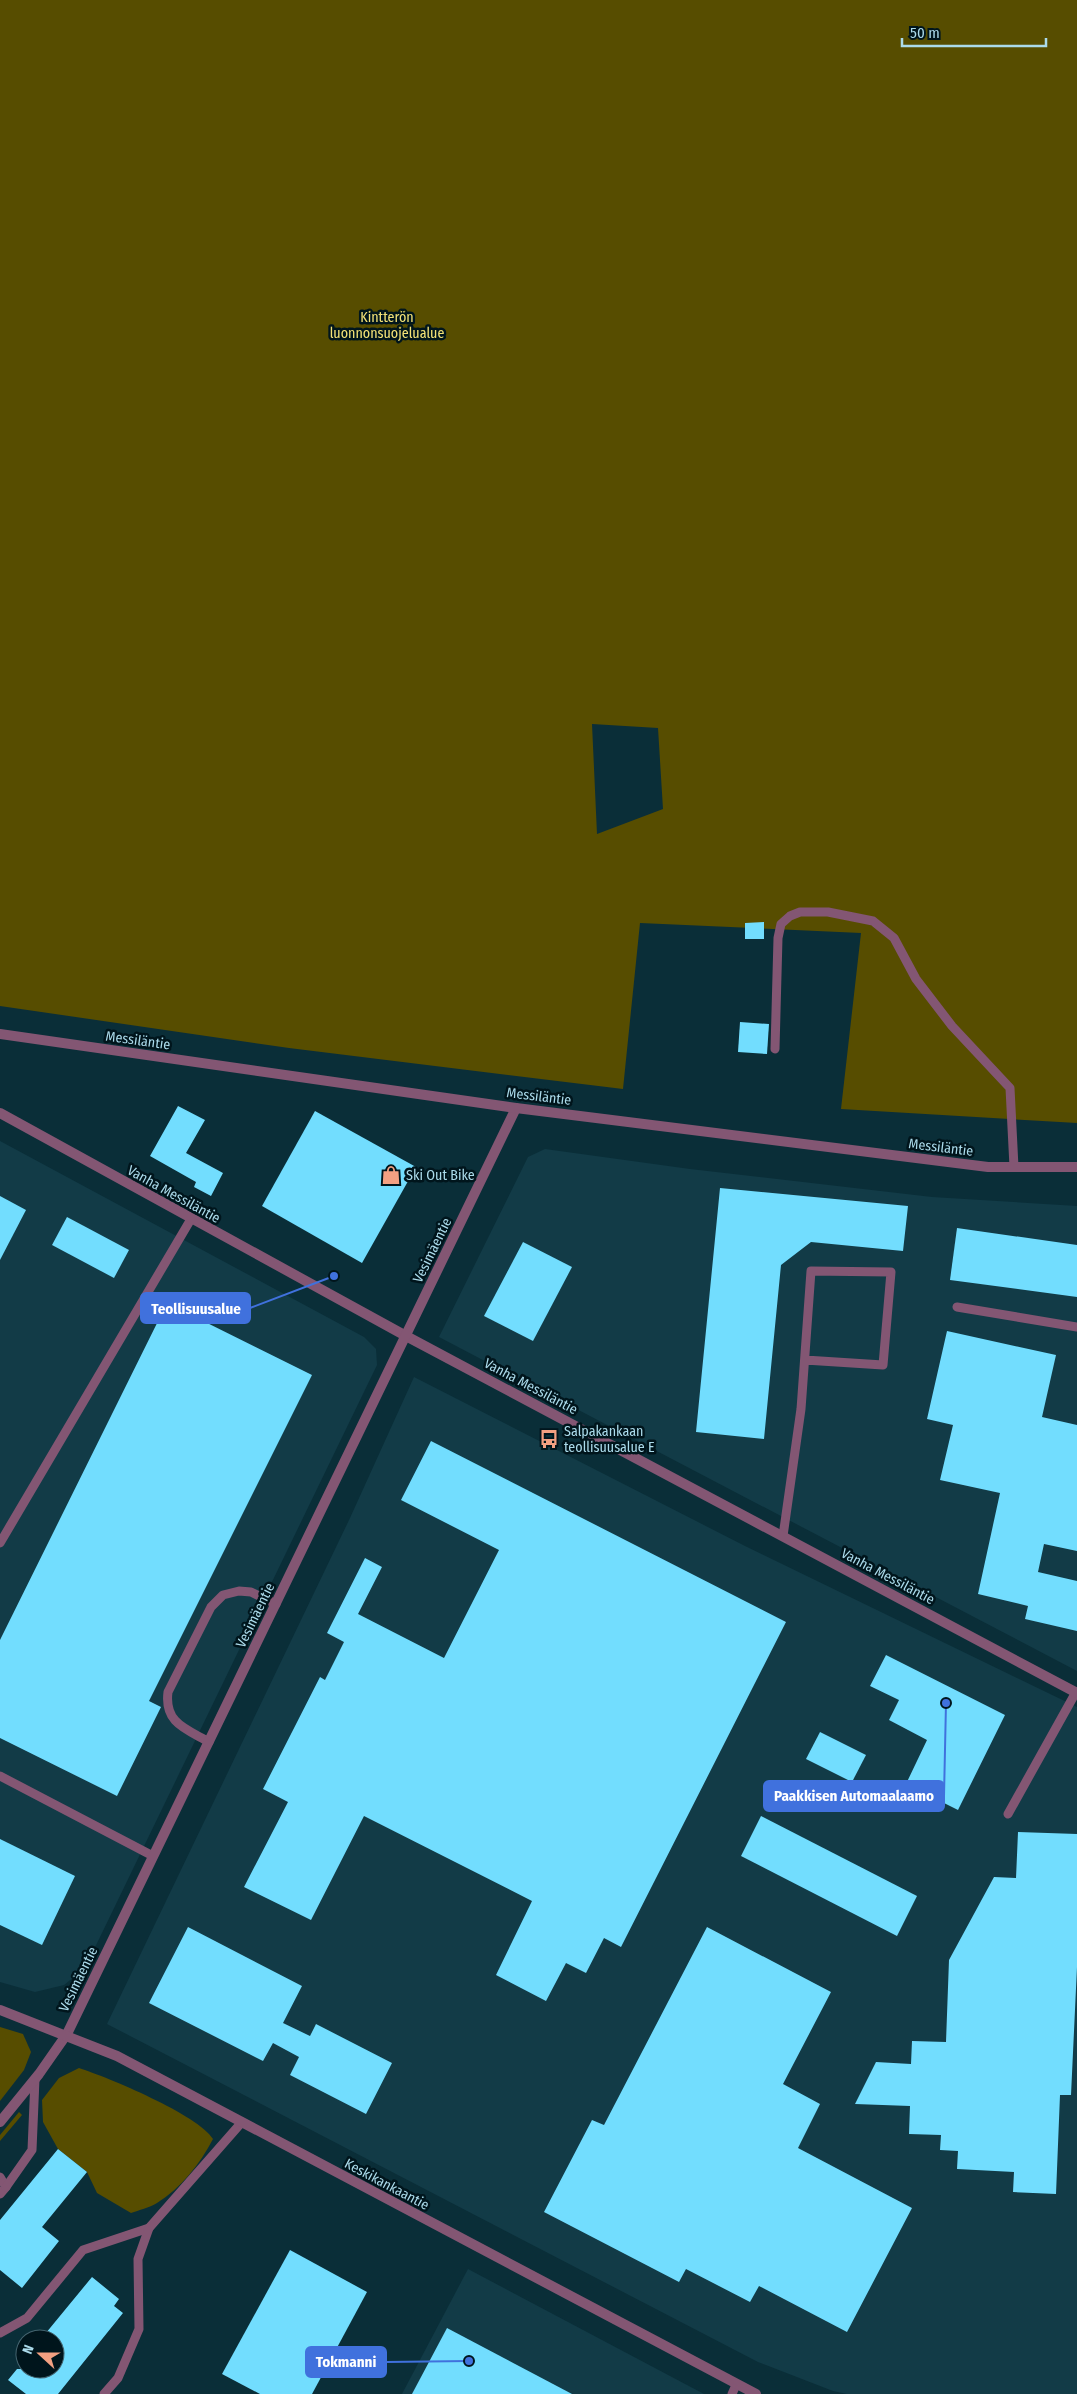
<svg xmlns="http://www.w3.org/2000/svg" width="1077" height="2394" viewBox="0 0 1077 2394" font-family="'Fira Sans Condensed',sans-serif">
  <style>
    .built { fill: #123b47 }
    .green { fill: #574d00; fill-rule: evenodd }
    .building { fill: #72ddfe }
    .lines { fill: none; stroke-linecap: round; stroke-linejoin: round }
    .service { stroke: #835673; stroke-width: 9 }
    .minor { stroke: #835673; stroke-width: 10 }
    .tertiary { stroke: #835673; stroke-width: 10 }
    .labels { text-anchor: middle; stroke-width: 5; stroke-linejoin: round; paint-order: stroke }
    .park-label { font-size: 14px; fill: #f4e377; stroke: #00151c }
    .street-label { font-size: 14px; fill: #abdbeb; stroke: #00151c }
    .poi-label { font-size: 14px; fill: #abdbeb; stroke: #00151c; text-anchor: start }
    .leader { fill: none; stroke: #4071dd; stroke-width: 2 }
    .callout-dot { fill: #4071dd; stroke: #00151c; stroke-width: 2 }
    .callout { fill: #4071dd; stroke: #4071dd; stroke-width: 2 }
    .callout-label { font-size: 15px; text-anchor: middle; font-weight: bold; fill: #fff }
  </style>
  <rect width="100%" height="100%" fill="#0a2e38"/>
  <g class="built">
    <polygon points="0,1141 364,1337 376,1349 377,1365 85,1968 64,1985 35,1992 0,1982"/>
    <polygon points="545,1149 690,1169 932,1197 1077,1206 1077,1671 439,1337 528,1157"/>
    <polygon points="414,1377 745,1546 1077,1707 1077,2394 847,2394 833,2391 758,2362 107,2024 350,1518"/>
    <polygon points="468,2269 704,2394 402,2394"/>
  </g>
  <g class="green">
    <path d="M0 0H1077V1123L841 1109 861 933 640 923 623 1089 289 1048 0 1006ZM592 724 658 728 663 809 597 834Z"/>
    <polygon points="0,2027 23,2034 31,2052 24,2070 0,2101"/>
    <path d="M79 2068C107 2077 199 2115 213 2139 200 2164 181 2188 157 2203 149 2208 139 2210 131 2213L97 2193 87 2172 58 2149 43 2122 42 2100 59 2078Z"/>
    <polygon points="19,2112 22,2115 0,2141 0,2135"/>
  </g>
  <g class="building">
    <polygon points="764,922 764,939 745,939 745,923"/>
    <polygon points="740,1022 769,1024 767,1054 738,1052"/>
    <polygon points="178,1106 205,1120 186,1153 223,1173 211,1196 194,1187 196,1182 150,1156"/>
    <polygon points="315,1111 416,1167 362,1263 262,1206"/>
    <polygon points="720,1188 908,1206 903,1251 811,1242 781,1265 764,1439 696,1432"/>
    <polygon points="0,1196 26,1210 0,1260"/>
    <polygon points="67,1217 129,1250 114,1278 52,1245"/>
    <polygon points="957,1228 1077,1245 1077,1297 950,1280"/>
    <polygon points="523,1242 572,1267 533,1341 484,1316"/>
    <polygon points="167,1303 312,1375 149,1701 161,1707 117,1796 0,1738 0,1640"/>
    <polygon points="947,1331 1056,1355 1042,1417 1077,1425 1077,1551 1044,1544 1038,1572 1077,1581 1077,1631 1025,1619 1028,1606 978,1594 1000,1493 940,1480 953,1425 927,1419"/>
    <polygon points="431,1441 786,1622 621,1947 604,1938 586,1973 566,1963 546,2001 496,1975 532,1901 364,1816 311,1920 244,1887 288,1802 263,1789 320,1677 325,1680 344,1642 327,1633 365,1558 382,1567 358,1614 444,1658 499,1550 401,1500"/>
    <polygon points="886,1655 1005,1715 958,1810 906,1784 927,1740 889,1720 899,1700 870,1686"/>
    <polygon points="820,1732 866,1755 852,1782 806,1759"/>
    <polygon points="761,1816 917,1896 897,1936 741,1856"/>
    <polygon points="1018,1832 1077,1834 1077,1967 1071,2095 1060,2095 1056,2194 1013,2192 1014,2172 957,2169 958,2151 940,2150 941,2135 909,2134 910,2106 855,2104 876,2062 911,2064 912,2041 946,2042 949,1960 994,1877 1016,1878"/>
    <polygon points="0,1839 75,1876 42,1945 0,1925"/>
    <polygon points="188,1927 302,1986 283,2023 310,2036 316,2024 392,2063 366,2114 290,2075 299,2057 273,2043 263,2061 149,2003"/>
    <polygon points="707,1927 831,1992 783,2084 820,2104 798,2148 912,2208 847,2332 759,2286 750,2302 686,2269 679,2282 544,2212 592,2120 604,2125"/>
    <polygon points="58,2149 87,2172 42,2227 59,2241 22,2288 0,2270 0,2220"/>
    <polygon points="290,2250 367,2292 312,2394 260,2394 222,2374"/>
    <polygon points="92,2277 119,2299 114,2306 123,2313 58,2394 26,2394 8,2380 17,2369 55,2369 55,2339 41,2339"/>
    <polygon points="447,2328 572,2394 412,2394"/>
  </g>
  <g class="lines">
    <g class="service">
      <polyline points="775,1049 778,938 781,924 790,916 800,912 828,912 873,921 894,938 916,979 952,1026 1010,1088 1014,1167"/>
      <polyline points="957,1307 1077,1327"/>
      <polyline points="783,1536 801,1409 811,1271 891,1272 883,1365 805,1360"/>
      <polyline points="0,1543 191,1219"/>
      <path d="M209 1742C186 1729 164 1723 168 1692L211 1607 223 1595 239 1591 251 1592 276 1604"/>
      <polyline points="0,1776 153,1856"/>
      <polyline points="1008,1814 1076,1692"/>
      <polyline points="0,2177 6,2187 0,2194"/>
      <polyline points="6,2187 32,2150 35,2079"/>
      <polyline points="0,2333 27,2318 83,2250 149,2228"/>
      <polyline points="104,2394 118,2378 139,2329 138,2259 149,2228 242,2122"/>
      <polyline points="732,2394 736,2385"/>
    </g>
    <g class="minor">
      <polyline points="0,1113 406,1336 1077,1693"/>
      <polyline points="0,2122 39,2074 67,2034 516,1108"/>
    </g>
    <g class="tertiary">
      <polyline points="0,1034 516,1108 988,1167 1077,1167"/>
      <polyline points="0,2010 117,2056 756,2394"/>
    </g>
  </g>
  <defs>
    <g id="shop-bare" transform="scale(1.5)"><path d="M-5-2.5h2.3a2.7 3.5 0 0 1 5.4 0H5L5.5 6h-11ZM-1.5-2.5h3a1.5 2.3 0 0 0-3 0Z" fill="#f3a082" stroke="#00151c" stroke-width="2.5" paint-order="stroke"/></g>
    <g id="bus-bare" transform="scale(1.5)"><path d="M-5-6H5V4H4V6H2V4H-2V6H-4V4H-5ZM-3.5-4V0h7V-4ZM-3.5 1.2v1.5H-2V1.2ZM2 1.2v1.5H3.5V1.2Z" fill="#f3a082" stroke="#00151c" stroke-width="2.5" paint-order="stroke"/></g>
  </defs>
  <g fill-rule="evenodd">
    <use href="#shop-bare" x="391" y="1175"/>
    <use href="#bus-bare" x="549" y="1439"/>
  </g>
  <g class="labels">
    <g class="park-label">
      <text x="387" y="322">Kintterön<tspan x="387" dy="16">luonnonsuojelualue</tspan></text>
    </g>
    <g class="street-label">
      <text transform="translate(138 1040) rotate(8)" y="5">Messiläntie</text>
      <text transform="translate(539 1096) rotate(7)" y="5">Messiläntie</text>
      <text transform="translate(941 1147) rotate(7)" y="5">Messiläntie</text>
      <text transform="translate(174 1194) rotate(29)" y="5">Vanha Messiläntie</text>
      <text transform="translate(432 1250) rotate(-64)" y="5">Vesimäentie</text>
      <text transform="translate(531 1386) rotate(28)" y="5">Vanha Messiläntie</text>
      <text transform="translate(888 1576) rotate(28)" y="5">Vanha Messiläntie</text>
      <text transform="translate(255 1615) rotate(-64)" y="5">Vesimäentie</text>
      <text transform="translate(78 1979) rotate(-64)" y="5">Vesimäentie</text>
      <text transform="translate(387 2184) rotate(28)" y="5">Keskikankaantie</text>
    </g>
    <g class="poi-label">
      <text x="406" y="1180">Ski Out Bike</text>
      <text x="564" y="1436">Salpakankaan<tspan x="564" dy="16">teollisuusalue E</tspan></text>
    </g>
  </g>
  <path class="leader" d="M334 1276L250 1308M946 1703L944 1796M469 2361L386 2362"/>
  <g class="callout-dot">
    <circle cx="334" cy="1276" r="5"/>
    <circle cx="946" cy="1703" r="5"/>
    <circle cx="469" cy="2361" r="5"/>
  </g>
  <g class="callout">
    <rect x="141" y="1293" width="109" height="30" rx="5"/>
    <rect x="764" y="1781" width="180" height="30" rx="5"/>
    <rect x="306" y="2347" width="80" height="30" rx="5"/>
  </g>
  <g class="callout-label">
    <text x="196" y="1314">Teollisuusalue</text>
    <text x="854" y="1801">Paakkisen Automaalaamo</text>
    <text x="346" y="2367">Tokmanni</text>
  </g>
  <g transform="translate(40 2354) rotate(291)"><circle r="24" fill="#00151c" stroke="#44646f"/>
  <path d="M0-4L9 19L0 12L-9 19Z" fill="#f3a082"/>
  <text y="-8" font-size="14" font-weight="bold" text-anchor="middle" fill="#abdbeb">N</text>
  </g>
  <path d="M902 38v8h144v-8" fill="none" stroke="#abdbeb" stroke-width="2.5"/>
  <text x="910" y="38" font-size="15" fill="#abdbeb" stroke="#00151c" stroke-width="4" paint-order="stroke">50 m</text>
</svg>
